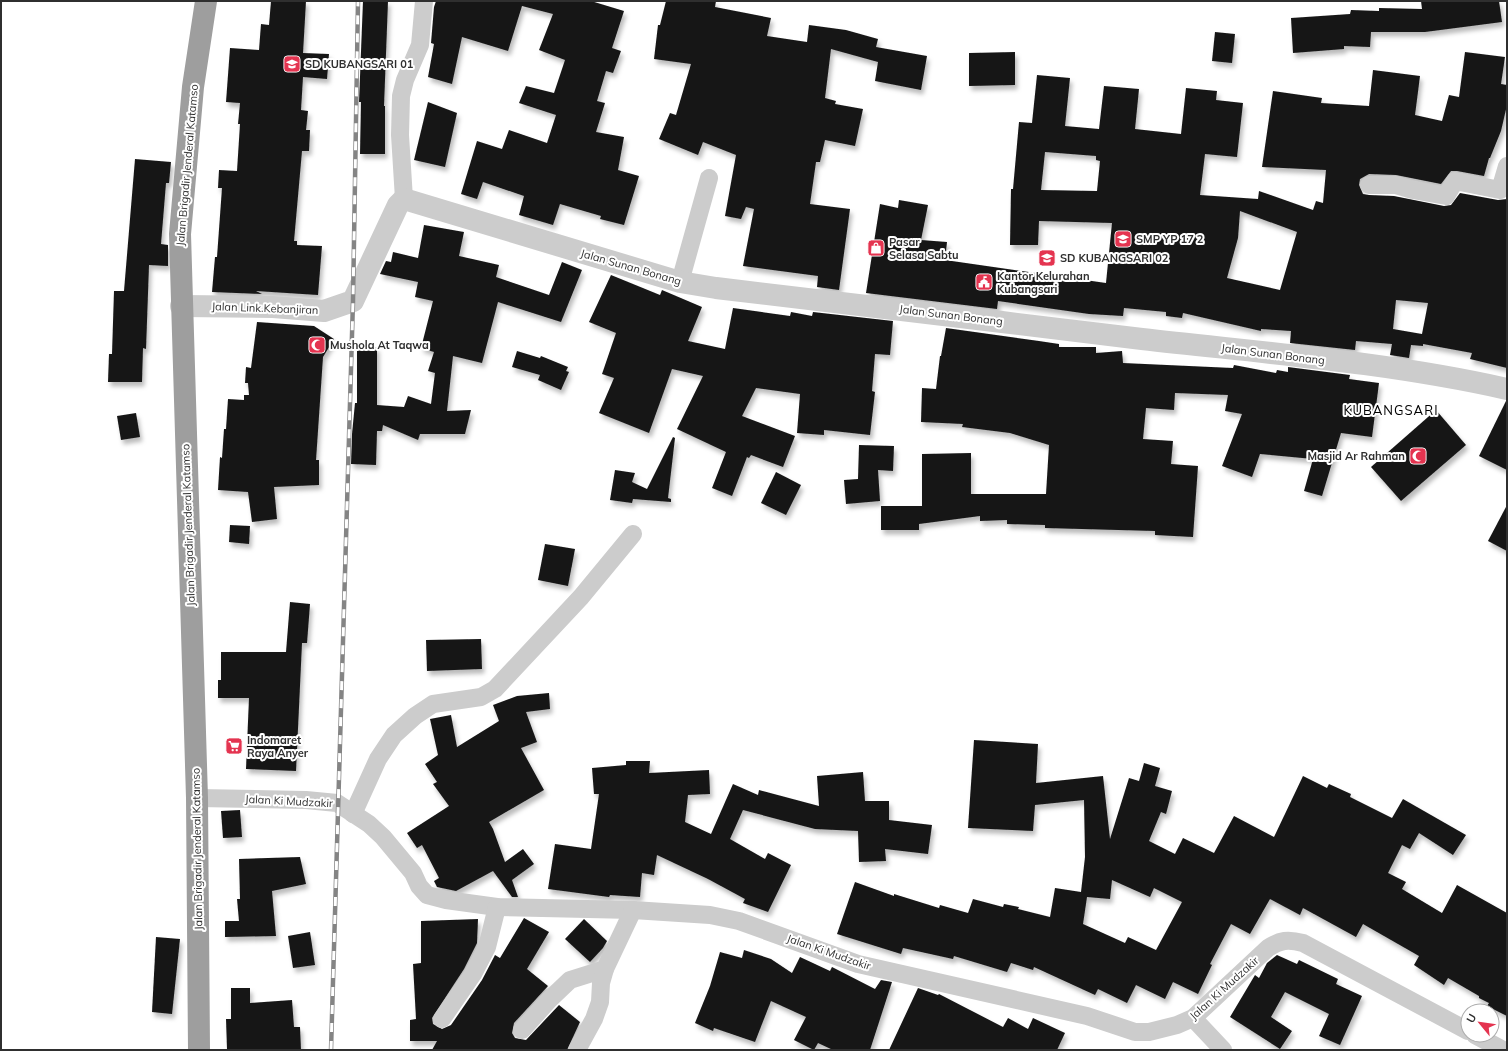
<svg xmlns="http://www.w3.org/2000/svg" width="1508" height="1051" viewBox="0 0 1508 1051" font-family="Mulish,sans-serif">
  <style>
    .building { fill: #161616; fill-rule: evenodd; filter: url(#shadow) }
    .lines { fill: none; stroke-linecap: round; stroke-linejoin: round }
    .minor { stroke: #ccc; stroke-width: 18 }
    .tertiary { stroke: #ccc; stroke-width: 22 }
    .trunk { stroke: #9e9e9e; stroke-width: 22 }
    .rail-casing { stroke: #848484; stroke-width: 4.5 }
    .rail { stroke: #fff; stroke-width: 3; stroke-dasharray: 9; stroke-linecap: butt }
    .labels { text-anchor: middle; stroke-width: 4; stroke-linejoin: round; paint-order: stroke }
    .poi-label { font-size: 11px; font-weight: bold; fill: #2f2f2f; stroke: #fff; text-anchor: start }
    .street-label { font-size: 11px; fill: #2f2f2f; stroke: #fff }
    .quarter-label { font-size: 13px; letter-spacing: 1px; fill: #000; stroke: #fff }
  </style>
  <defs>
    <filter id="shadow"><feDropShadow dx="2.5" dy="4.5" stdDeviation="2" flood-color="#0004"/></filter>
  </defs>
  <rect width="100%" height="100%" fill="#fff"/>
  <g class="building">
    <polygon points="271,1 306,1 303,53 329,54 327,79 303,77 301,110 308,111 306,130 310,130 309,151 302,151 294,241 297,241 297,245 322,246 318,295 256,291 262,294 212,292 215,257 217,257 222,188 218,188 219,170 237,171 240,124 238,124 240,103 226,102 230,48 259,50 261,24 269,25"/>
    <polygon points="363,1 388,1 384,106 385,106 385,154 360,154 361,102 359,102"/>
    <polygon points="436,1 591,1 624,11 612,48 621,51 613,73 606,71 597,101 605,103 596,132 624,137 618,170 639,176 624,225 600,219 601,216 560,204 553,225 519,215 524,196 483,182 477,199 461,194 477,141 502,149 509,130 547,143 556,115 519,103 526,86 554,93 565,60 539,50 553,14 522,6 508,51 462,37 452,84 428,77 434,44 431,43 434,7"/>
    <polygon points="666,1 716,1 715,7 771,18 767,36 807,42 809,25 846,30 878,39 876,47 927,56 921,90 875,81 878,62 831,49 825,98 836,101 835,104 863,109 855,146 825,140 820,162 816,162 810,204 850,209 839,290 817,287 818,276 743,266 754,209 746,207 741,219 725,216 736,155 703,142 698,155 659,139 670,113 676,115 691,64 654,59 658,25 660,25"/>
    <polygon points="1421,1 1499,1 1502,22 1425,32 1371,32 1370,47 1344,46 1344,49 1293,53 1291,18 1350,14 1351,10 1379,11 1379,8 1422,9"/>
    <polygon points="1215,32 1235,34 1232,63 1212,61"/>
    <polygon points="1015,52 1015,85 969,86 969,53"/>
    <path d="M1465 52 1505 57 1501 84 1507 85V105L1501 131 1490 158H1489L1484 176 1457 171H1451L1441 184 1396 175 1369 174 1360 179 1359 185 1363 194 1369 195 1394 196 1444 206 1451 205 1460 193 1498 200 1507 199V368L1470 359 1472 353 1423 344V346L1411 345 1409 358 1390 355 1392 344 1356 341 1355 350 1290 343 1291 331 1261 329V331L1183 313 1182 318 1166 316V312L1124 308 1123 316 1089 314 998 301 997 309 866 293 880 204 898 208 899 200 928 205 921 240 947 242 945 260 1106 283 1112 223 1039 221 1038 245H1010L1011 189H1013L1019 122 1032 123 1037 75 1070 78 1065 126 1099 129 1104 86 1139 89 1135 129 1181 134 1186 88 1217 91 1216 100 1243 103 1237 157 1205 154 1200 195 1258 199 1259 191 1313 210 1316 201 1323 203 1326 170 1262 167 1273 91 1322 98 1321 103 1369 106 1373 70 1420 76 1415 115 1442 121 1449 95 1459 97ZM1045 152 1096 156V160L1100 161 1097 191 1041 190ZM1240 211 1297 232 1280 290 1227 278 1238 238ZM1396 300 1428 303 1422 334 1393 329Z"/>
    <polygon points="428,102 457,113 445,167 414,160"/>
    <polygon points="135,159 171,162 169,183 166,183 161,244 168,245 168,266 149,265 146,349 143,348 142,382 108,382 109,354 112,354 114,291 124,291"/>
    <polygon points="424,225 464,232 459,256 499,265 496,277 549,295 562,262 582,270 561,322 498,302 482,363 453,356 447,411 471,410 465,434 420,434 418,440 383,425 382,431 377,431 376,465 351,464 352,434 355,403 357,403 357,347 377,347 377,405 404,407 408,396 431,404 435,373 428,371 434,352 421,348 433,301 415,297 418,282 380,274 386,261 391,262 393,252 418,258"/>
    <polygon points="611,275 660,295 662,290 702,307 688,341 725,349 733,308 790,316 791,312 812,316 813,312 893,321 890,355 875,354 872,391 875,392 870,435 824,430 824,435 797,433 800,394 756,388 742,416 795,436 783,467 751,455 749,458 747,457 732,496 712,488 726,452 677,429 703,376 672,369 649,433 599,413 614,378 602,374 616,333 589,322"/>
    <polygon points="257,322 314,326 334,339 323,357 316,460 319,460 319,485 274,487 277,519 252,522 248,492 218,490 220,457 222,458 224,429 226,429 228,399 244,400 244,395 249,395 248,383 245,383 246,367 251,368"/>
    <polygon points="946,328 1039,341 1059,344 1059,347 1096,347 1096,353 1122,351 1123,363 1233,368 1234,365 1276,373 1277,370 1288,372 1288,367 1350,375 1349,379 1379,383 1372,437 1341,433 1322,496 1304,491 1313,459 1260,454 1252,477 1222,466 1242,414 1225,411 1228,395 1175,393 1174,410 1146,408 1143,439 1173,441 1171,464 1198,466 1193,537 1155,535 1155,531 1045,528 1045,525 1007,524 1007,520 980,521 980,516 919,524 919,530 881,530 881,506 922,506 922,454 971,453 971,494 1046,494 1049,445 1010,433 962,427 963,424 921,422 922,388 936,389 940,356 941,356"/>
    <polygon points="517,351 540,358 541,356 568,367 566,371 569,372 561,390 538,380 540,375 512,367"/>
    <polygon points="1506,401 1507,401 1507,470 1479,456"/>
    <polygon points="1436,410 1466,445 1401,501 1371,467"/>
    <polygon points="136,413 140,437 121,440 117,416"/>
    <polygon points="673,437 675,438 668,498 671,499 671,502 633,499 632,503 610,500 615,470 635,473 632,482 647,489"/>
    <polygon points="859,445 894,446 893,471 878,470 880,501 846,504 844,480 858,479"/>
    <polygon points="776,472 801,485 786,515 761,503"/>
    <polygon points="1507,505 1507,551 1488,541"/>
    <polygon points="230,525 250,526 249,544 229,542"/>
    <polygon points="545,544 575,549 568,586 538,580"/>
    <polygon points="290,602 310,604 307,643 302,643 296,771 246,769 249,698 218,698 218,680 221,680 221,652 286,652"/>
    <polygon points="481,639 482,669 427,671 426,640"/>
    <polygon points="549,693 550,709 526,712 537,742 521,748 544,790 489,822 493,829 505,862 523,849 534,864 512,880 518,897 512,897 493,871 456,891 437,887 434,881 439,878 422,845 417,848 407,833 449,806 433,784 437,782 425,764 438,755 430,719 451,715 457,747 499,721 493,705 517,696"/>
    <path d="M974 740 1038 744 1036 783 1103 776 1110 839 1129 778 1139 781 1144 763 1160 768 1155 786 1172 791 1166 814 1161 812 1149 841 1175 854 1183 838 1214 853 1234 816 1274 837 1303 776 1327 788 1329 784 1351 794 1350 797 1392 818 1403 799 1466 835 1453 855 1419 833 1410 849 1402 845 1388 873 1406 882 1402 889 1442 913 1457 885 1507 913V1016L1487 1006 1489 1003 1479 998V996L1448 978 1444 985 1414 965 1419 956 1363 924 1356 937 1303 908 1300 915 1270 899 1250 934 1231 924 1210 964 1212 965 1198 994 1173 982 1165 999 1136 985 1127 1003 1098 989 1095 995 1034 967 1033 970 1011 963 1007 972 954 956 953 959 903 948 901 954 837 934 855 882 894 896V894L939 908 940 905 968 913 973 899 1003 907 1004 904 1019 907 1018 909 1050 917 1055 888 1081 892 1085 857 1084 800 1035 805 1033 831 968 828ZM1112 880 1150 897 1154 888 1182 902 1156 950 1128 937 1125 943 1083 924 1087 897 1110 899Z"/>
    <polygon points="626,761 650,761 649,773 709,770 710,794 688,795 685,822 711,834 733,784 758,795 759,790 819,806 817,776 863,772 865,801 889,801 889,820 932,825 928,854 885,849 886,861 859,862 858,831 815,829 743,810 730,839 765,859 768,853 791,865 768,912 743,903 745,899 708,879 657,855 654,875 642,873 640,897 610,895 609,897 548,889 555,844 591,849 599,794 594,794 592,768 626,765"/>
    <polygon points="240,810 242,837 223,838 221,811"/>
    <polygon points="300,857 306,884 272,891 276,936 225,937 225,921 239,921 237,899 240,899 239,859"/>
    <polygon points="524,918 549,932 527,969 548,986 514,1023 512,1033 515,1038 526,1040 559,1005 580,1022 567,1050 432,1050 437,1041 410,1041 410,1020 416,1019 413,964 421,963 421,921 478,919 477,943 464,969 432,1018 433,1024 442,1029 451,1025 482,980 495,955 500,958"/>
    <polygon points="584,919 607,941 603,948 590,962 565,939"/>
    <polygon points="310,932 315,965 293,968 288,936"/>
    <polygon points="156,937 180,939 172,1014 152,1012"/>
    <polygon points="744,950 771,959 792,973 800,957 830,971 832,967 875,989 881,980 892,982 870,1050 833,1050 818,1043 814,1050 794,1040 806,1017 771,1001 755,1042 714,1028 713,1031 695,1023 710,986 720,952 742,958"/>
    <polygon points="1277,955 1297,964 1299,960 1338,979 1336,984 1362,996 1340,1045 1319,1036 1329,1014 1285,992 1271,1017 1292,1031 1280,1049 1230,1017 1255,975 1259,978 1267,963"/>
    <polygon points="231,988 250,988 250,1003 292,1000 294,1027 300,1027 301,1050 227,1049 226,1019 231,1019"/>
    <polygon points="918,988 938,995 939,994 1003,1027 1008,1018 1028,1029 1033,1018 1065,1033 1057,1050 889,1050"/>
  </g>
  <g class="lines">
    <g class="minor">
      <polyline points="1369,185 1396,185 1413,190 1446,196 1455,181 1500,190 1507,166"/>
      <polyline points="404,199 400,135 401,96 405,80 420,45 424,1"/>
      <polyline points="680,282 709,178"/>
      <path d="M197 798 306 800 337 803 369 824 383 837 413 873 419 886 427 895 446 900 497 907 633 910 710 915 739 921 858 964 1087 1016 1135 1032H1149L1177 1025 1193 1018 1268 948C1280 940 1288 939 1303 943L1468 1031"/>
      <polyline points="353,814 378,759 394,735 415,716 433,704 481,697 495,689 581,597 633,534"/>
      <polyline points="1193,1018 1223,1050"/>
      <polyline points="442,1019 473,974 487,947 497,907"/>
      <polyline points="522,1030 549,1000 570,980 605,969"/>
      <polyline points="1475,1035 1503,1050"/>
      <polyline points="577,1050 594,1019 600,1002 601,983 605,969 633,910"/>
    </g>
    <path class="tertiary" d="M181 306 273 307 324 311 353 301 398 205 404 199 680 282 716 288C858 304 1000 322 1142 339 1264 353 1387 362 1507 389"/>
    <polyline class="trunk" points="199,1050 197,798 180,234 193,87 206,1"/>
    <g class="rail-casing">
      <polyline id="rail" points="331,1050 353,301 358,1"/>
    </g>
    <use href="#rail" class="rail"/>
  </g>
  <defs>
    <g id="school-square" transform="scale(0.9)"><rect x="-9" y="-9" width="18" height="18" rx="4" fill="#e43450" stroke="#fff"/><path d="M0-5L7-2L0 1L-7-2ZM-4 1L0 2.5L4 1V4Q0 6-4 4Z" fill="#fff"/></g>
    <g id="shop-square" transform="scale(0.9)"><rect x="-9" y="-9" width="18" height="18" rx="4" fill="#e43450" stroke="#fff"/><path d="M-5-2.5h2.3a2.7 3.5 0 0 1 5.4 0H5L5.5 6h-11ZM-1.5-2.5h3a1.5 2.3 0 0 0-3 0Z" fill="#fff"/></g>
    <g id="civic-square" transform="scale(0.9)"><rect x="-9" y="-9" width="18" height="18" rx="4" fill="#e43450" stroke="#fff"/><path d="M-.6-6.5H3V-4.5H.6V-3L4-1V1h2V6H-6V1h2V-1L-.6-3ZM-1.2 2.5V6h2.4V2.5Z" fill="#fff"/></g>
    <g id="mosque-square" transform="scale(0.9)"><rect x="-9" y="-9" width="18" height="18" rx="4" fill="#e43450" stroke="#fff"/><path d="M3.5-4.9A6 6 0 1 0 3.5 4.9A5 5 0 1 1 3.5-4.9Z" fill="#fff"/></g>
    <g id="supermarket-square" transform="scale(0.9)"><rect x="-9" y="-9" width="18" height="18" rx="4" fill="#e43450" stroke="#fff"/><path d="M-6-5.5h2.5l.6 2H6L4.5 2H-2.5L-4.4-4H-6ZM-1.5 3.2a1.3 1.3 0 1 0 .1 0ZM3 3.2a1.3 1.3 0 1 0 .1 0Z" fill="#fff"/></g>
  </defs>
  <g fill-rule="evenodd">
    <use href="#school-square" x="292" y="64"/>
    <use href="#school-square" x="1123" y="239"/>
    <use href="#shop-square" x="876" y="248"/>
    <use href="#school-square" x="1047" y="258"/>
    <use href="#civic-square" x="984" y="282"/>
    <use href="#mosque-square" x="317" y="345"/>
    <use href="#mosque-square" x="1418" y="456"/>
    <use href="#supermarket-square" x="234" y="746"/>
  </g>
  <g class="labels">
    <g class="poi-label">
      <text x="305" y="68">SD KUBANGSARI 01</text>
      <text x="1136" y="243">SMP YP 17 2</text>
      <text x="889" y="246">Pasar<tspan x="889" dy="13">Selasa Sabtu</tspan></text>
      <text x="1060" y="262">SD KUBANGSARI 02</text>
      <text x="997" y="280">Kantor Kelurahan<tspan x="997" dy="13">Kubangsari</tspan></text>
      <text x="330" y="349">Mushola At Taqwa</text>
      <text x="1405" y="460" text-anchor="end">Masjid Ar Rahman</text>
      <text x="247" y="744">Indomaret<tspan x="247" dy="13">Raya Anyer</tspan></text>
    </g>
    <g class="street-label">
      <text transform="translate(187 165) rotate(-85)" y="4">Jalan Brigadir Jenderal Katamso</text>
      <text transform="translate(631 267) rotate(16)" y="4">Jalan Sunan Bonang</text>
      <text transform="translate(265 308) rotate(2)" y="4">Jalan Link.Kebanjiran</text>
      <text transform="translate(951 315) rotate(7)" y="4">Jalan Sunan Bonang</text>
      <text transform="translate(1273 354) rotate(7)" y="4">Jalan Sunan Bonang</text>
      <text transform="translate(188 525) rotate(-92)" y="4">Jalan Brigadir Jenderal Katamso</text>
      <text transform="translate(289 801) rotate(3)" y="4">Jalan Ki Mudzakir</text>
      <text transform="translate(197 849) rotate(-91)" y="4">Jalan Brigadir Jenderal Katamso</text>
      <text transform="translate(829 952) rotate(19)" y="4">Jalan Ki Mudzakir</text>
      <text transform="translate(1224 988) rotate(-42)" y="4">Jalan Ki Mudzakir</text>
    </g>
    <g class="quarter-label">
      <text x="1391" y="415">KUBANGSARI</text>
    </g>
  </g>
  <rect width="1508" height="1051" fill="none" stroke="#2f2f2f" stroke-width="4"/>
  <g transform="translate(1480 1023) rotate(299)"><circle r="19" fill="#ffffff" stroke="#acacac"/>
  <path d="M0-3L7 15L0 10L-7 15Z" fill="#e43450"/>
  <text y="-6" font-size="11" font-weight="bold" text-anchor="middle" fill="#2f2f2f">U</text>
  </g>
</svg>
